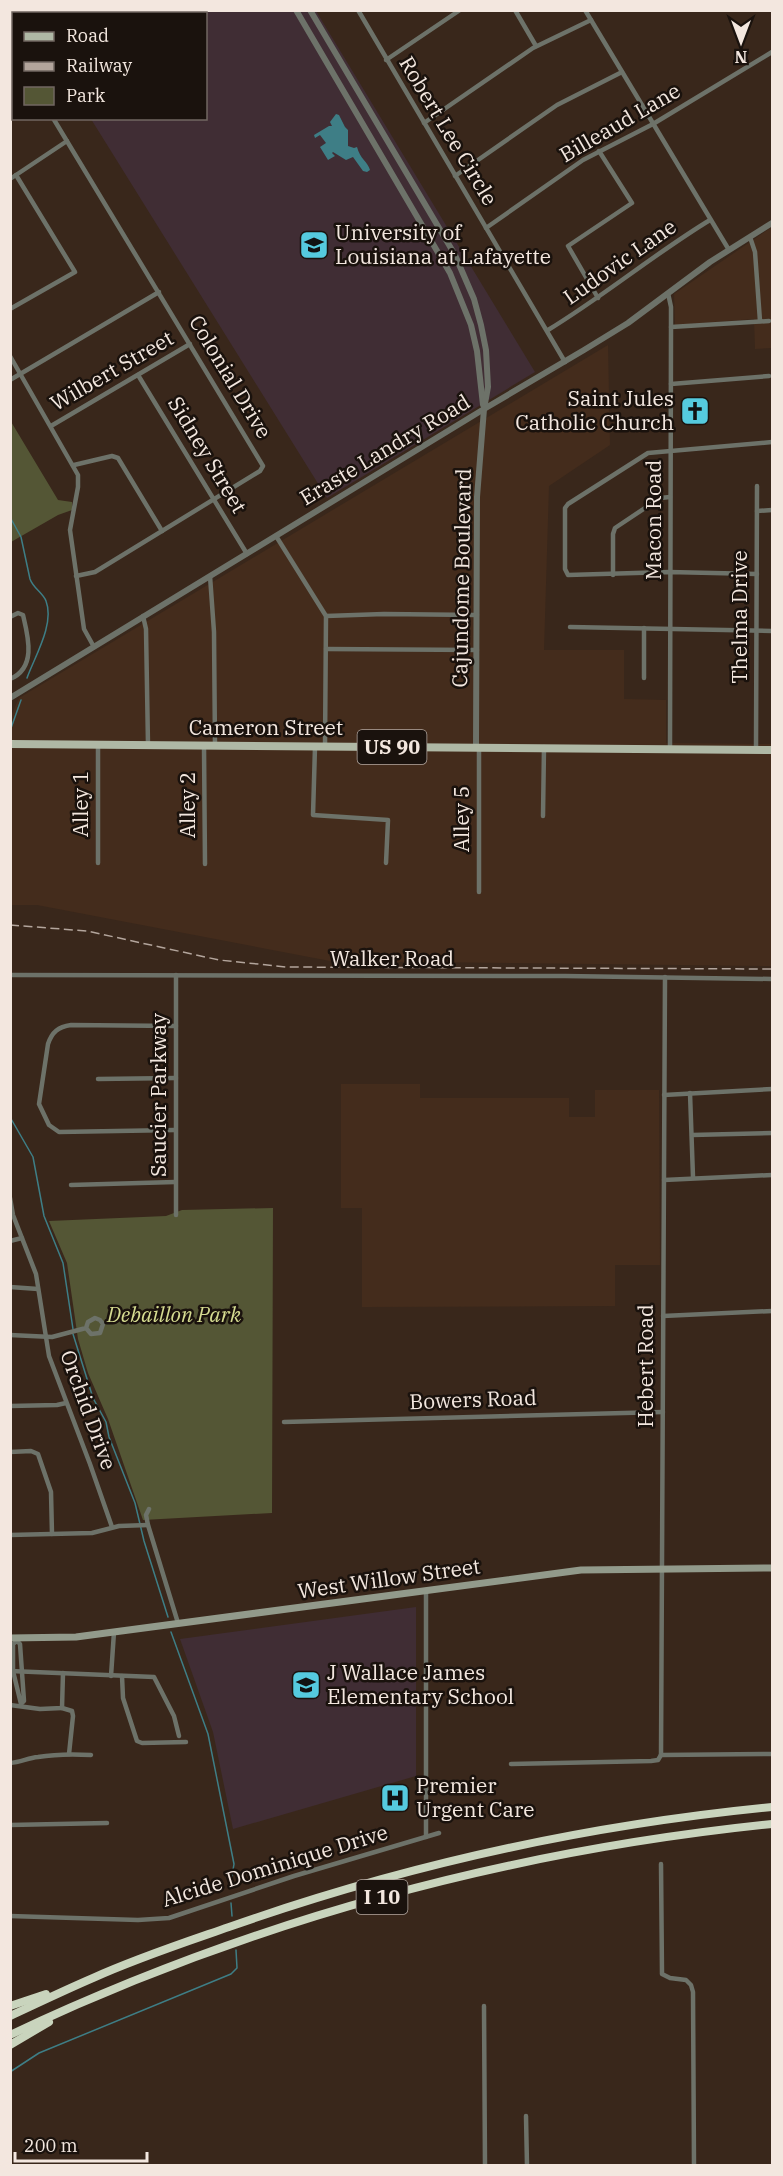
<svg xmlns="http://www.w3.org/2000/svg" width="783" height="2176" viewBox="0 0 783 2176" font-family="'IBM Plex Serif',serif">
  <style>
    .built { fill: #442c1c }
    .education { fill: #402d34 }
    .green { fill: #545635 }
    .water { fill: #3e7e86 }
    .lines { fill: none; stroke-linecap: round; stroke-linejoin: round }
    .stream { stroke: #3e7e86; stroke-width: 1.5 }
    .minor { stroke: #6d7269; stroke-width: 4.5 }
    .tertiary { stroke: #6d7269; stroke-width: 6 }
    .secondary { stroke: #929a8b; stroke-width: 7 }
    .primary { stroke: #afb8a5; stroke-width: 8 }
    .motorway { stroke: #c9d4bd; stroke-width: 8 }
    .rail { stroke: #b3a59c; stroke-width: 1.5; stroke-dasharray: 9 4.5; stroke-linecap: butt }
    .labels { text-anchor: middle; stroke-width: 5; stroke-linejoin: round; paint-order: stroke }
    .shield { fill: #1a120d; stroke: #b2a7a0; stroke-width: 1.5 }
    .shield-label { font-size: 20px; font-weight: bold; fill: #f3e7df }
    .street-label { font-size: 21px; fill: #f3e7df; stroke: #1a120d }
    .poi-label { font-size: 21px; fill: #f3e7df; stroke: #1a120d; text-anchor: start }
    .park-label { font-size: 21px; font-style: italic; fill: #d6dc91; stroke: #1a120d }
  </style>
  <rect width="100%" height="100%" fill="#39271b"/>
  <g class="built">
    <polygon points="772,227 772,348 755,349 754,319 675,325 674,294"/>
    <polygon points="608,345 610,445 549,486 544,650 624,650 624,699 666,700 666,743 772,744 772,966 330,961 37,905 11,905 10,718 19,698"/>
    <polygon points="341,1084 420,1084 420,1098 569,1098 569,1117 595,1117 595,1090 659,1090 660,1265 615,1265 615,1306 362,1307 362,1208 341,1208"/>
  </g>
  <g class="education">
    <polygon points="11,11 316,11 535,372 327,498 91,119 206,118 206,14 14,14 13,62 11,64"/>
    <polygon points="416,1607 416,1776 233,1829 213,1732 180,1639"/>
  </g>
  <g class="green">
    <polygon points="10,420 58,500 72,502 72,510 58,515 11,542"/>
    <polygon points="273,1208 272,1513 143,1520 108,1419 88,1373 78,1339 67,1263 49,1221 166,1216 182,1210"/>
  </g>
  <path class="water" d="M336 114 339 115 345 127 348 130V146L354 148 357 147C360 159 368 162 370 170L367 172 363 171 353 157 346 160 333 152 332 153 335 156 328 160 320 147 326 143 320 135 315 138 314 135 329 126H332L330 122Z"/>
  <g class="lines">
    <g class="stream">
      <path d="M10 517 21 537 30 579C33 588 43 593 46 601 55 624 34 658 27 678"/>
      <polyline points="10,731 21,700"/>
      <polyline points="10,1117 33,1157 44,1216 63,1263 73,1329"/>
      <polyline points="73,1334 93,1398 106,1422 109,1437 135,1503 144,1541 168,1617"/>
      <polyline points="171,1632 208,1734 234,1864 230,1888"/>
      <polyline points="231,1903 232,1916"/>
      <polyline points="10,2072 39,2053 231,1974 237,1968 236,1950"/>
    </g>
    <g class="minor">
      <polyline points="358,10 565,362"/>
      <polyline points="515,10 536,46"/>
      <polyline points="585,10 729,250"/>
      <polyline points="386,60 460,10"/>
      <polyline points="10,106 14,104"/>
      <polyline points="53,118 263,466 260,471 95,572 76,576"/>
      <polyline points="424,123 533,48 591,20"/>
      <polyline points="455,176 557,105 622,72"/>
      <polyline points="10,179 67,141"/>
      <polyline points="486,228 583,160 653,124 772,52"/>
      <polyline points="750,237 755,252 760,321"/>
      <polyline points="668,293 671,307 671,327 670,748"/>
      <polyline points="598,298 568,246 632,203 599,151"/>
      <polyline points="10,309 75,272 16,175"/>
      <polyline points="671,327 769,321"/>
      <path d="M548 330C604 296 654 254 710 220"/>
      <polyline points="10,356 78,475 78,487 70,530 84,629 94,647"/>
      <polyline points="138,375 247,554"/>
      <polyline points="10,380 159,292"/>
      <polyline points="671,384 769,376"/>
      <polyline points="51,426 190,344"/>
      <polyline points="74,465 112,456 118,458 162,531"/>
      <polyline points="757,511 772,510"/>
      <polyline points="276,536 326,616 325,747"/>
      <polyline points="757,574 669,572 568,575 565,569 565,508 568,504 648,453 772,442"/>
      <polyline points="613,575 613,534 615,528 660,498 670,497"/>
      <polyline points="210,576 214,632 215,746"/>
      <polyline points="143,616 146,629 148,745"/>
      <polyline points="326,616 384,614 477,615"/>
      <path d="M10 617 18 613 23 615C28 636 37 668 10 679"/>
      <polyline points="570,627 772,631"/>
      <polyline points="644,628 644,678"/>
      <polyline points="326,649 477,650"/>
      <polyline points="204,746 205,864"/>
      <polyline points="315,747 313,815 388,820 386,863"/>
      <polyline points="756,749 757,486"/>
      <polyline points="543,816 544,747"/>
      <polyline points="98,863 98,745"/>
      <polyline points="479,892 479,747"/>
      <polyline points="10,975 565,976 772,979"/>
      <polyline points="98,1079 176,1078"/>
      <polyline points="690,1093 693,1177"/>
      <polyline points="664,1095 772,1089"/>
      <path d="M175 1130 59 1132 49 1125 39 1104 48 1044C52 1032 58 1027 71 1025L176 1026"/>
      <polyline points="692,1135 772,1133"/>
      <polyline points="664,1180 772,1175"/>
      <polyline points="71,1185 175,1182"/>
      <polyline points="10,1198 13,1215 36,1274 49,1356 90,1464 112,1527"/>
      <polyline points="176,1215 176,975"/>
      <polyline points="10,1241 22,1238"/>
      <polyline points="10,1287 38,1289"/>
      <polyline points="663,1316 772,1311"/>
      <polyline points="10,1335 52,1337 86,1328 91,1334 100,1333 103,1324 100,1320 95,1318 88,1322 86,1328"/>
      <polyline points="10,1406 57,1405 66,1403"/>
      <polyline points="284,1422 663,1412"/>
      <polyline points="10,1452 31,1451 38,1454 51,1492 52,1534"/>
      <polyline points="149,1509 146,1515 148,1525 178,1623"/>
      <polyline points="10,1535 92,1533 119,1526 148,1525"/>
      <polyline points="426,1590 426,1837"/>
      <polyline points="17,1639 17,1641 13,1644 13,1671 21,1704 24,1701 20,1644 17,1641"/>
      <polyline points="10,1671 154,1677 174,1716 179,1736"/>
      <polyline points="111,1676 114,1632"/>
      <polyline points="122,1676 123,1698 137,1741 142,1743 186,1742"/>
      <polyline points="10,1705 40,1709 62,1708 63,1673"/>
      <polyline points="62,1708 72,1711 73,1716 69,1754"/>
      <polyline points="661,1755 665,977"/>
      <polyline points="661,1755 772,1754"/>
      <path d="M10 1763C21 1762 28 1758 38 1757 56 1754 73 1754 91 1755"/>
      <polyline points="511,1764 651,1761 658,1760 661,1755"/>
      <polyline points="10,1825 107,1823"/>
      <polyline points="661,1864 662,1974 670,1978 686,1980 691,1985 693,1992 694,2166"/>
      <polyline points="10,1916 138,1920 169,1918 294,1876 439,1833"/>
      <polyline points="484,2006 485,2166"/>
      <polyline points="526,2116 527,2166"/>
    </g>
    <g class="tertiary">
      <polyline points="296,10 450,273 471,325 477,351 483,405"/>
      <polyline points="310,10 455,255 474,299 481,325 486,350 488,387 484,409 477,497 476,747"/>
      <polyline points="10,698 484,409 584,350 628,323 710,262 772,223"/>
    </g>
    <polyline class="secondary" points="10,1638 76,1637 581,1570 772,1568"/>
    <polyline class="primary" points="10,744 772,750"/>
    <g class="motorway">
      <polyline points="10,2006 46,1994"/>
      <path d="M10 2016C38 2003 65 1990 93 1978 137 1958 183 1943 229 1927 405 1865 587 1825 772 1807"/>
      <path d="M10 2035C251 1921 508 1851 772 1824"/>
      <polyline points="10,2045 49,2022"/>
    </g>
    <polyline class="rail" points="10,925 87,931 219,960 286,967 772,969"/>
  </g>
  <defs>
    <g id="university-square" transform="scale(1.5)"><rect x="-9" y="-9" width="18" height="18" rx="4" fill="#55cade" stroke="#1a120d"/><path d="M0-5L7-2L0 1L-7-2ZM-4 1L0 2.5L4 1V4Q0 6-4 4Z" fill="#111"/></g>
    <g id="church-square" transform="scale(1.5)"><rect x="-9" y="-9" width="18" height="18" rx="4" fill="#55cade" stroke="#1a120d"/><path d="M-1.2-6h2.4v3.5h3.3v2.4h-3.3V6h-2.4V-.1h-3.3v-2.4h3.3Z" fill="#111"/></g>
    <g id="school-square" transform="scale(1.5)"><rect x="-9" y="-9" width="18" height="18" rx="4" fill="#55cade" stroke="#1a120d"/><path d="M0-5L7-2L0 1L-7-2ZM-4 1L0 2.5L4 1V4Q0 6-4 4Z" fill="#111"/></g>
    <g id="hospital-square" transform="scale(1.5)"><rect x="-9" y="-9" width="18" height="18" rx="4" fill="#55cade" stroke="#1a120d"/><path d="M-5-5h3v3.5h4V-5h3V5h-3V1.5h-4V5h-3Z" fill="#111"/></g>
  </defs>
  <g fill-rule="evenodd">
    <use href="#university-square" x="314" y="245"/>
    <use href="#church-square" x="695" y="411"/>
    <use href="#school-square" x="306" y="1685"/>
    <use href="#hospital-square" x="395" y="1798"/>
  </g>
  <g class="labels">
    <g class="shield">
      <rect x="357.5" y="730" width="69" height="34" rx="4.5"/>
      <rect x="356.5" y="1880" width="51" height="34" rx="4.5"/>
    </g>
    <g class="shield-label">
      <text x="392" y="754">US 90</text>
      <text x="382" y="1904">I 10</text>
    </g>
    <g class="street-label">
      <text transform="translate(620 123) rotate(-30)" y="7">Billeaud Lane</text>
      <text transform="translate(448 131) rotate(59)" y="7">Robert Lee Circle</text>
      <text transform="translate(620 262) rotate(-35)" y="7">Ludovic Lane</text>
      <text transform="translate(112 371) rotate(-30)" y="7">Wilbert Street</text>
      <text transform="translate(230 377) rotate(59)" y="7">Colonial Drive</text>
      <text transform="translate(385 450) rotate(-31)" y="7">Eraste Landry Road</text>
      <text transform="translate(207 455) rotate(59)" y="7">Sidney Street</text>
      <text transform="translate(654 520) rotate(-90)" y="7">Macon Road</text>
      <text transform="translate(462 578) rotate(-89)" y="7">Cajundome Boulevard</text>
      <text transform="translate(740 617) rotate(-90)" y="7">Thelma Drive</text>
      <text x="266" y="735">Cameron Street</text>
      <text transform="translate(81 804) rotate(-90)" y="7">Alley 1</text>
      <text transform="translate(188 805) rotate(-90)" y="7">Alley 2</text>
      <text transform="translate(462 819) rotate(-90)" y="7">Alley 5</text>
      <text x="392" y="966">Walker Road</text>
      <text transform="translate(159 1095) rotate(-90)" y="7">Saucier Parkway</text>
      <text transform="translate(646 1366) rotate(-90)" y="7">Hebert Road</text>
      <text transform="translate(473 1400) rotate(-2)" y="7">Bowers Road</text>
      <text transform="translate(88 1410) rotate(70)" y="7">Orchid Drive</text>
      <text transform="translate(389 1579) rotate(-8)" y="7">West Willow Street</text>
      <text transform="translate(275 1866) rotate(-17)" y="7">Alcide Dominique Drive</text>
    </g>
    <g class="poi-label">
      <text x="335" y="240">University of<tspan x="335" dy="24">Louisiana at Lafayette</tspan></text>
      <text x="674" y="406" text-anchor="end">Saint Jules<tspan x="674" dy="24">Catholic Church</tspan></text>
      <text x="327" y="1680">J Wallace James<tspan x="327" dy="24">Elementary School</tspan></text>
      <text x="416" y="1793">Premier<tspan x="416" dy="24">Urgent Care</tspan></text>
    </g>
    <g class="park-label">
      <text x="174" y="1322">Debaillon Park</text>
    </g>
  </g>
  <rect width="783" height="2176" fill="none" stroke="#f3e7df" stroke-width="24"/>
  <rect x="12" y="12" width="195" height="108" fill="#1a120d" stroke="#716761" stroke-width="1.5"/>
  <rect x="24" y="32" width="30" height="9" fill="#afb8a5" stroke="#716761" stroke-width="1.5"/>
  <text x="66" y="42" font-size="18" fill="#f3e7df">Road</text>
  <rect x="24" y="62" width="30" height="9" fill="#b3a59c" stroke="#716761" stroke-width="1.5"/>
  <text x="66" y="72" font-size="18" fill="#f3e7df">Railway</text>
  <rect x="24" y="87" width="30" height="18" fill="#545635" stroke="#716761" stroke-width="1.5"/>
  <text x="66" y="102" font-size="18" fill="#f3e7df">Park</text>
  <g transform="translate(741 42) rotate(180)" stroke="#1a120d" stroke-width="4.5" paint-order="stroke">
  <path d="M0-4.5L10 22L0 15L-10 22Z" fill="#f3e7df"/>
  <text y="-9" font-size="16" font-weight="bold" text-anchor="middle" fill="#f3e7df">N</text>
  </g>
  <path d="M15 2152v9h132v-9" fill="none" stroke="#f3e7df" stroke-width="3"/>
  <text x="24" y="2152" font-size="18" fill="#f3e7df" stroke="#1a120d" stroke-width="4.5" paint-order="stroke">200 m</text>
</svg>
